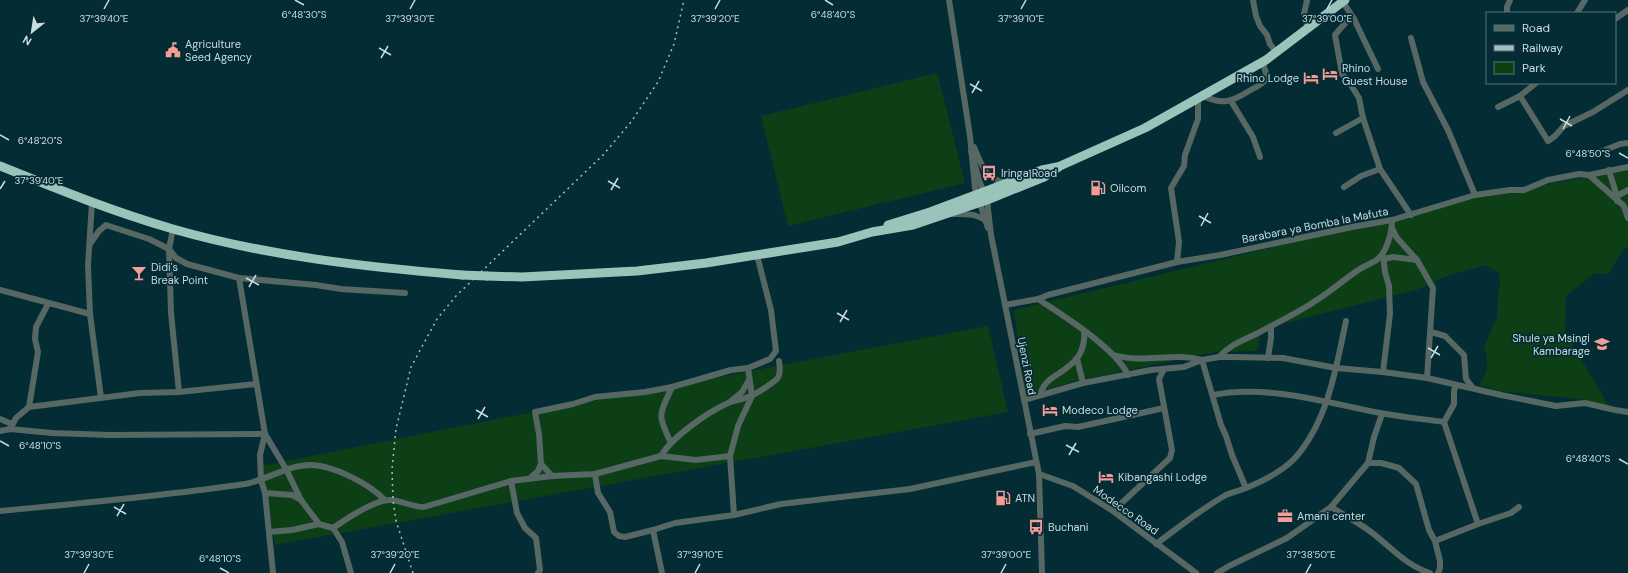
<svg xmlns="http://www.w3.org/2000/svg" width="1628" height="573" viewBox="0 0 1628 573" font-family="'DM Sans',sans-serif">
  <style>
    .green { fill: #0d3f17 }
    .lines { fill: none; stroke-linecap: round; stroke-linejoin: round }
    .minor { stroke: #576764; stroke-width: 6 }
    .highway { stroke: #9ac3ba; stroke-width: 9 }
    .rail { stroke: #a5bcc2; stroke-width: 1.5; stroke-dasharray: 2 4; stroke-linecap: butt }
    .highway-bridge { stroke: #9ac3ba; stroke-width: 9 }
    .ticks { fill: none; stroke: #c8dce1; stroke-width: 1.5 }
    .labels { text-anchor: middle; stroke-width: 3.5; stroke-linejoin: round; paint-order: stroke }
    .poi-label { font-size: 11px; fill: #c8dce1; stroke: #032c34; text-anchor: start }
    .street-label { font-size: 11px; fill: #c8dce1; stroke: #032c34 }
    .ticks-label { font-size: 10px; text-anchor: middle; fill: #c8dce1; stroke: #032c34; stroke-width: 3.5; stroke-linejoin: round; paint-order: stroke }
  </style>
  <rect width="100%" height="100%" fill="#032c34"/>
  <g class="green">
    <polygon points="937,73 965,183 788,226 761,116"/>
    <path d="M1628 169V246L1623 250 1608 274 1595 273 1566 296 1565 332 1609 406 1580 399 1499 391 1479 385C1489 371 1489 363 1484 347L1497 317 1498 294 1500 283 1499 273 1485 265 1444 277 1419 289 1262 329 1257 351 1215 352 1075 381 1026 396 1014 310 1476 198Z"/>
    <polygon points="988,326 1008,412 275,545 262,466 497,419"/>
  </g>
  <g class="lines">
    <g class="minor">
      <polyline points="949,0 970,136 975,188 988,228"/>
      <polyline points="1253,0 1256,16 1260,26 1267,35 1270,44 1276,52"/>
      <polyline points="1307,0 1304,14 1308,29"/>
      <polyline points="1343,2 1354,19 1378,69"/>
      <polyline points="1507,13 1507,7 1510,0"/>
      <polyline points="1577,13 1585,0"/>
      <polyline points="1354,19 1346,22 1335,35 1342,74 1349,82 1359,98 1363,118 1380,169 1411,215"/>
      <polyline points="1615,19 1628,10"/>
      <polyline points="1411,38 1423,82 1448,130 1475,195"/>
      <path d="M1203 96C1223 105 1231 102 1249 91 1254 88 1262 85 1265 80 1268 74 1264 67 1262 62"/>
      <polyline points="1520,96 1548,141 1555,136 1564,126 1593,112 1628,90"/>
      <polyline points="1231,101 1253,137 1260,157"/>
      <polyline points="1498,107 1520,96 1536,83"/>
      <polyline points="1336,133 1363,118"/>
      <path d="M974 147C980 162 987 182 1005 182"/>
      <polyline points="971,151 980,183 987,200 991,235 1039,474 1042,573"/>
      <polyline points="1600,152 1620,144 1628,143"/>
      <path d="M1609 170C1611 180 1617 191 1617 201"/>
      <polyline points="1589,175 1624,206 1628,218"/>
      <polyline points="1344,187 1361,176 1380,169"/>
      <polyline points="1617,196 1628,190"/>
      <polyline points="92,202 88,265 90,314 101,398"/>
      <path d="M950 214C963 214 975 213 985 220"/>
      <polyline points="1392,228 1397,238 1417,260 1433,288 1427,378"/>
      <polyline points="173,229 169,249 176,258 187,264 239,278 265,434 260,455 261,480 265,493 273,573"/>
      <polyline points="90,244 99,231 106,225 149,239 169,249 171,313 179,392"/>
      <polyline points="1383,254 1385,272 1389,286 1390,314 1383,372"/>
      <polyline points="1384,259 1393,257 1417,260"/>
      <polyline points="1177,262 1179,242 1171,188 1184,166 1185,155 1198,119 1198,99"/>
      <polyline points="239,278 316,285 341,289 405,293"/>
      <polyline points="0,290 90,314"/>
      <path d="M1038 299C1064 316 1115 348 1128 375"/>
      <polyline points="1005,305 1038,299 1048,295 1177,262 1220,255 1352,227 1392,220 1475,195 1510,190 1524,190 1548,180 1579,174 1589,175 1628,167"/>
      <polyline points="1431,332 1445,336 1464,355 1466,379 1473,388"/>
      <path d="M1114 355C1143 364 1173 352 1202 360L1221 425 1226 436 1232 455 1246 488"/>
      <path d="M1219 357C1232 343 1242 341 1258 333 1273 325 1289 317 1304 308 1322 298 1337 285 1354 273 1360 268 1368 265 1375 261 1387 254 1392 232 1392 220"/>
      <polyline points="1268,358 1271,338 1271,326"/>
      <polyline points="1077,359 1083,383"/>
      <path d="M1041 395C1041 392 1042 389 1044 386 1047 381 1053 377 1058 374 1075 363 1086 353 1084 331"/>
      <path d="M1213 395C1266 384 1328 403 1380 413 1401 417 1423 419 1444 422L1478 524 1435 541"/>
      <polyline points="1024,400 1083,383 1151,370 1184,367 1202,360 1219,357 1231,357 1283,358 1336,368 1383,372 1427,378 1501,395 1556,406 1585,403 1615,410 1628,412"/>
      <polyline points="731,401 742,392 749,380"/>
      <polyline points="29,407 140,393 179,392 256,384"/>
      <polyline points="0,419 12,424"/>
      <polyline points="1444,422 1454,404 1454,391 1456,385"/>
      <polyline points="10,429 16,418 29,407 38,352 35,339 36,327 48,304"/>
      <polyline points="0,431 10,429 52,433 110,435 265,434 286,469 301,500 319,524"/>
      <polyline points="1030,434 1065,426 1078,427 1164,408"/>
      <path d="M671 443C657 414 659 416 672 387"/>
      <path d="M661 456C672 437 708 412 728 403 735 400 744 399 751 396 758 393 771 384 777 379 781 374 780 367 779 361"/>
      <polyline points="1368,463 1374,437 1382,414"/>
      <polyline points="541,464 552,476"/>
      <polyline points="595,474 598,493 610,512 614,532 619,536 625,537 653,530"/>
      <polyline points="1039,474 1073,486 1113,511 1196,573"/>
      <polyline points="530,478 538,471 541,464 539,434 535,412 573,404 595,397 645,392 672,387 731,370 748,368"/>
      <polyline points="511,481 517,513 525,528 536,538 540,570 538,573"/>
      <polyline points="265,493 292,495 301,500"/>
      <path d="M1331 507C1344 515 1359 523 1371 532 1391 547 1405 565 1430 573"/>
      <path d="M0 511C82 503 164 496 245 484 268 480 288 464 312 465 335 466 369 484 385 500"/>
      <polyline points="1113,511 1170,458 1172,450 1159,379 1164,369"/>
      <polyline points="734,515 730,456 738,426 752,396 748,368 770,359 776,351 771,310 757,255"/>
      <polyline points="1478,524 1511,513 1519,507"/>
      <polyline points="333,528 342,542 351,573"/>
      <path d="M269 532 292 530 319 524 333 528C346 519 375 499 391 500 403 501 412 507 424 507L511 481 552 476 595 474 661 456 696 460 730 456"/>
      <path d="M1156 544C1179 527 1201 509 1226 495 1232 492 1239 491 1246 488 1263 481 1282 472 1295 458 1328 421 1336 368 1346 321"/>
      <polyline points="662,573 653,530 675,523 734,515 781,504 910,489 1036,462"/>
      <polyline points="1217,573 1229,566 1287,538 1331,507 1368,463 1381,463 1399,468 1416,484 1429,530 1435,541 1440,561 1440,568 1438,573"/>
    </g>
    <g class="highway">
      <path d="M0 166C57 189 114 212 173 229 267 256 365 267 462 275"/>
      <polyline points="888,225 930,212 1042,170 1057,167"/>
      <polyline points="487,276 522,277 637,271 706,263 838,242 872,232 913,225 987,200 1044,177 1060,166 1145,128 1266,60 1345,0"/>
    </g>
    <polyline class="rail" points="413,573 396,521 393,500 392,469 396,429 411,367 437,319 456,296 603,155 631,122 658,82 674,44 684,0"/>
    <polyline class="highway-bridge" points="462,275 487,276"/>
  </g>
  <path class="ticks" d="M295 0 304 5M825 0 833 5M104 9 109 0M410 9 415 0M715 9 720 0M1021 9 1026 0M1327 9 1332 0M379 48 391 55M381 58 388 46M970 84 982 91M972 93 979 81M1560 119 1572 126M1563 129 1570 116M0 135 9 140M1619 153 1628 158M608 181 620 188M0 189 5 181M611 190 618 178M1199 216 1211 223M1201 226 1208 213M246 278 259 285M249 287 256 275M837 313 849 320M840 322 847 310M1428 348 1440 355M1431 358 1438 346M476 410 488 417M478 419 485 407M0 441 9 446M1066 445 1079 452M1069 455 1076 443M1619 459 1628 464M114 507 126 514M117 516 124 504M220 568 229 573M84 573 89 564M390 573 395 564M695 573 700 564M1001 573 1006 564M1306 573 1311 564"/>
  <defs>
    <g id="civic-bare" transform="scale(1.2)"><path d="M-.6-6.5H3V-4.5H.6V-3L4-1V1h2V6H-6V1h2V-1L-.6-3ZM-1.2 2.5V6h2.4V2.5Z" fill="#f59c95" stroke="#032c34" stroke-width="2.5" paint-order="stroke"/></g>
    <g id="hotel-bare" transform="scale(1.2)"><path d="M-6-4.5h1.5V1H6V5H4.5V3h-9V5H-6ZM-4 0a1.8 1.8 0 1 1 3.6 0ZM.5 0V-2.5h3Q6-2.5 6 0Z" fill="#f59c95" stroke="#032c34" stroke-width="2.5" paint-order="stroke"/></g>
    <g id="bus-bare" transform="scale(1.2)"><path d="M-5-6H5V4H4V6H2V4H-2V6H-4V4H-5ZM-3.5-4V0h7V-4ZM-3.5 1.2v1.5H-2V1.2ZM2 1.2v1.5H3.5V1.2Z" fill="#f59c95" stroke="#032c34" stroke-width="2.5" paint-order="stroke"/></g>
    <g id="fuel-bare" transform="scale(1.2)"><path d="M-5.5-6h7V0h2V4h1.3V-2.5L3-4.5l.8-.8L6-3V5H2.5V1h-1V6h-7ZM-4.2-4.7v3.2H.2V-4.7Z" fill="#f59c95" stroke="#032c34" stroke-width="2.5" paint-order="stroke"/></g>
    <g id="bar-bare" transform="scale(1.2)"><path d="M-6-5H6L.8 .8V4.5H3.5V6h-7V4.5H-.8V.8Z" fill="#f59c95" stroke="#032c34" stroke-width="2.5" paint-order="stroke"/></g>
    <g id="school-bare" transform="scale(1.2)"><path d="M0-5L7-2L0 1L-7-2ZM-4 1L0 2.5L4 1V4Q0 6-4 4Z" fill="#f59c95" stroke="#032c34" stroke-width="2.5" paint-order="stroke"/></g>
    <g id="office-bare" transform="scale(1.2)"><path d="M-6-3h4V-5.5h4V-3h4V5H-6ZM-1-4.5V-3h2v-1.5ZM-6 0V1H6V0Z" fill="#f59c95" stroke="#032c34" stroke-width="2.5" paint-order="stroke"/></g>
  </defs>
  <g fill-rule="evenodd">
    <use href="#civic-bare" x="173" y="50"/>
    <use href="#hotel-bare" x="1330" y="74"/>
    <use href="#hotel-bare" x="1311" y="78"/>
    <use href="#bus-bare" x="989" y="173"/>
    <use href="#fuel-bare" x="1098" y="188"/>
    <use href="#bar-bare" x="139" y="273"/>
    <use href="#school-bare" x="1602" y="344"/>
    <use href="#hotel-bare" x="1050" y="410"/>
    <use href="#hotel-bare" x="1106" y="477"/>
    <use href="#fuel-bare" x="1003" y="498"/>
    <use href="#office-bare" x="1285" y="516"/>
    <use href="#bus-bare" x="1036" y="527"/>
  </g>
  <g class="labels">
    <g class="poi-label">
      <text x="185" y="48">Agriculture<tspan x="185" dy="13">Seed Agency</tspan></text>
      <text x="1342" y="72">Rhino<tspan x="1342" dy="13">Guest House</tspan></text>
      <text x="1299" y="82" text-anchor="end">Rhino Lodge</text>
      <text x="1001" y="177">Iringa Road</text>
      <text x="1110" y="192">Oilcom</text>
      <text x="151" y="271">Didi's<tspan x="151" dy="13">Break Point</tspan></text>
      <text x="1590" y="342" text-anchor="end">Shule ya Msingi<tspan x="1590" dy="13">Kambarage</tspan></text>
      <text x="1062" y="414">Modeco Lodge</text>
      <text x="1118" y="481">Kibangashi Lodge</text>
      <text x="1015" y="502">ATN</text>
      <text x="1297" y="520">Amani center</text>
      <text x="1048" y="531">Buchani</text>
    </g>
    <g class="street-label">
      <text transform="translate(1315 225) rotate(-11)" y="4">Barabara ya Bomba la Mafuta</text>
      <text transform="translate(1027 366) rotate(79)" y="4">Ujenzi Road</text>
      <text transform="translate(1126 510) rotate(35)" y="4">Modecco Road</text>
    </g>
  </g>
  <g class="ticks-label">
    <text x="304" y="18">6°48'30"S</text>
    <text x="833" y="18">6°48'40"S</text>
    <text x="104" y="22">37°39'40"E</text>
    <text x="715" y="22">37°39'20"E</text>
    <text x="1327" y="22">37°39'00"E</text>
    <text x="410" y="22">37°39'30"E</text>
    <text x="1021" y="22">37°39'10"E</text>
    <text x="40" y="144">6°48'20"S</text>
    <text x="1588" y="157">6°48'50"S</text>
    <text x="39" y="184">37°39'40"E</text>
    <text x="40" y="449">6°48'10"S</text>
    <text x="1588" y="462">6°48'40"S</text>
    <text x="89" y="558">37°39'30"E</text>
    <text x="395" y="558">37°39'20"E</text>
    <text x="700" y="558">37°39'10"E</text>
    <text x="1006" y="558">37°39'00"E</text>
    <text x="1311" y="558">37°38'50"E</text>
    <text x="220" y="562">6°48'10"S</text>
  </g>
  <rect x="1486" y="12" width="130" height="72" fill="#032c34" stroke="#527279"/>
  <rect x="1494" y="25" width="20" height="6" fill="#576764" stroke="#527279"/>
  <text x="1522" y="32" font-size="12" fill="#c8dce1">Road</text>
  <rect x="1494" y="45" width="20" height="6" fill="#a5bcc2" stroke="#527279"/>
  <text x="1522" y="52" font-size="12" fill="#c8dce1">Railway</text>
  <rect x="1494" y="62" width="20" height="12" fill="#0d3f17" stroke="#527279"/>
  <text x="1522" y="72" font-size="12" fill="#c8dce1">Park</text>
  <g transform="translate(32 32) rotate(210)" stroke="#032c34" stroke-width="3" paint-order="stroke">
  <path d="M0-3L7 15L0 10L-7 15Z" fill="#c8dce1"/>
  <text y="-6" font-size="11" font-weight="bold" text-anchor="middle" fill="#c8dce1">N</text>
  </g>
</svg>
